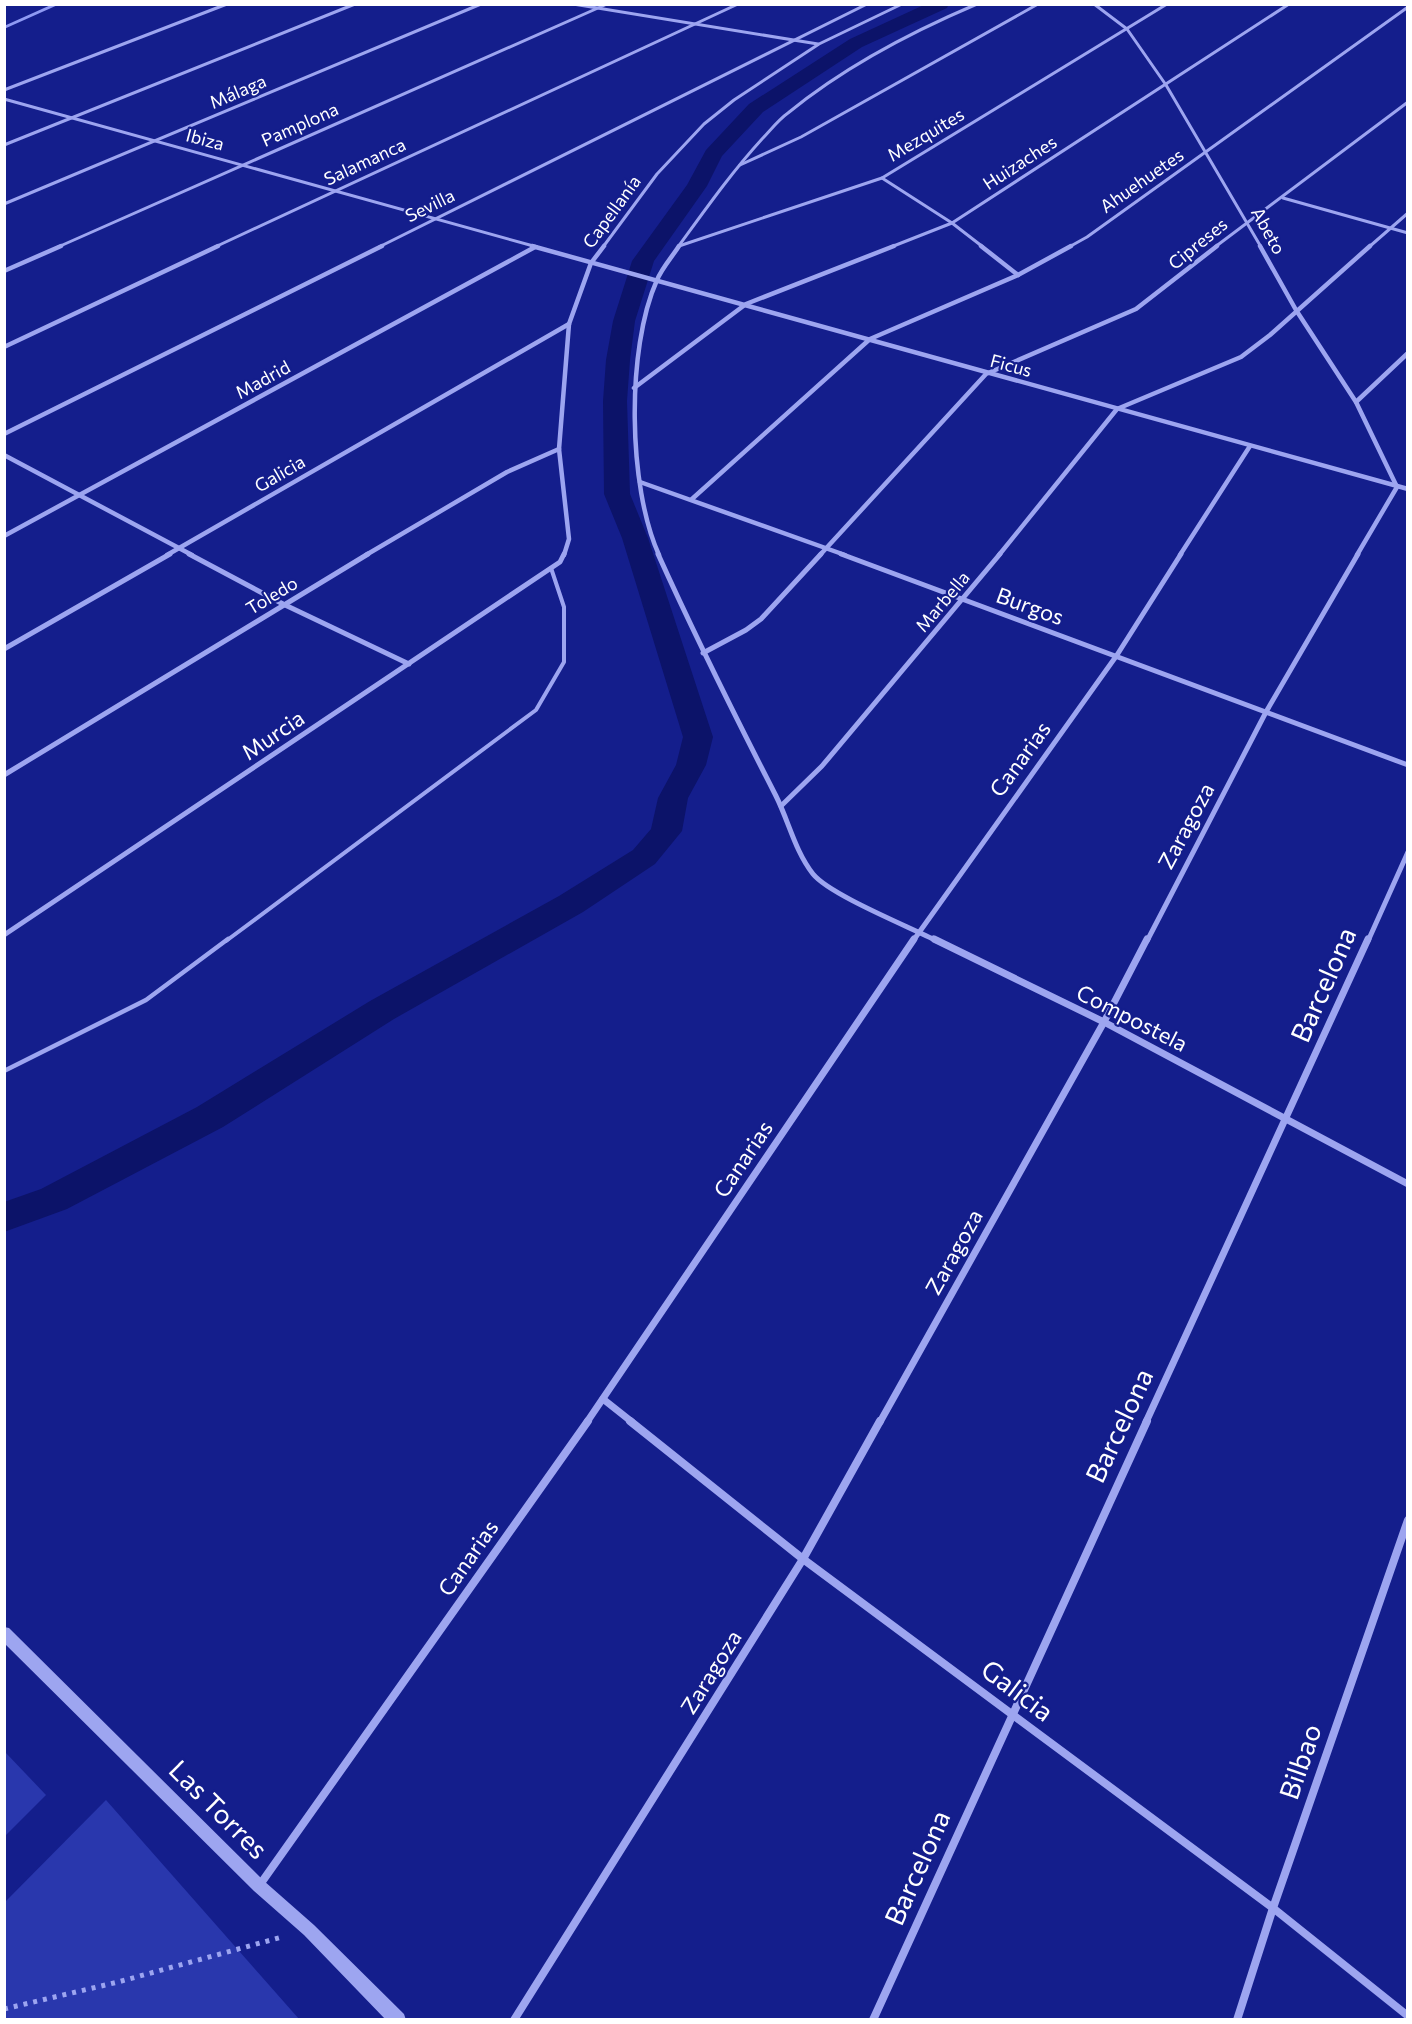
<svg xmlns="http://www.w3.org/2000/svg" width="1412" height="2024" viewBox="0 0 1412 2024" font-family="Commissioner,sans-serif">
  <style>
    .green { fill: #2937ad }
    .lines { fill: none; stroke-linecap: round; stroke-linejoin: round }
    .stream { fill: #8f9af3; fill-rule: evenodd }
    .canal { fill: #0c1369; fill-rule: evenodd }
    .path { stroke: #9da5f0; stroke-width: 5; stroke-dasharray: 4 6; stroke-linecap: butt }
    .service-far1 { stroke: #9da5f0; stroke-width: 4 }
    .service { stroke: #9da5f0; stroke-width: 4.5 }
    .minor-far4 { stroke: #9da5f0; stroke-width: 3 }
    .minor-far3 { stroke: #9da5f0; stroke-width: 4.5 }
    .minor-far2 { stroke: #9da5f0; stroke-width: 5 }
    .minor-far1 { stroke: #9da5f0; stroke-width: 7 }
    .minor { stroke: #9da5f0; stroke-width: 8 }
    .tertiary { fill: #9da5f0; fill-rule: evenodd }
    .labels { text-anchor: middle; stroke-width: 4.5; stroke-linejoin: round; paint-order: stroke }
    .far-street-label { font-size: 18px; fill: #fff; stroke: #141e8c }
    .street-label { font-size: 22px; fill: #fff; stroke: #141e8c }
    .near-street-label { font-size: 27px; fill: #fff; stroke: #141e8c }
  </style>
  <rect width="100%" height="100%" fill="#141e8c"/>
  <g class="green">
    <polygon points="5,1752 46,1795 5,1836"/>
    <polygon points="106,1800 299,2019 5,2019 5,1902"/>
  </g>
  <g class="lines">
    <polygon class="stream" points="53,4 60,4 4,29 4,26"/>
    <polygon class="canal" points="926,4 949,4 947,8 862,47 763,112 722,156 707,186 654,261 635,321 630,360 627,401 630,494 648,538 713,737 706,765 688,798 682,831 655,864 583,912 394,1019 223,1127 67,1209 4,1232 4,1202 41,1189 197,1107 370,1001 559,896 633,850 651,829 658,798 676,765 683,737 622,538 604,494 603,401 606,360 613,321 632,261 687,185 706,150 749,104 850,39"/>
    <polyline class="path" points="4,2009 118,1982 282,1937"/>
    <polyline class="service-far1" points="226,941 536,710 564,662 564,607 551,568"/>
    <polyline class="service" points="4,1071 146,1000 228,939"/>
    <g class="minor-far4">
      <polyline points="573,4 818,44"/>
      <polyline points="1094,4 1127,29 1166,85 1261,247"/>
      <polyline points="4,90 227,4"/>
      <polyline points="4,99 537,247"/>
      <polyline points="4,145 355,4"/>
      <polyline points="740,165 801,137 1038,4"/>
      <polyline points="882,178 952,223 983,247"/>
      <polyline points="1283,198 1408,233"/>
      <polyline points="4,204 481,4"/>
      <polyline points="679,246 882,178 1167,4"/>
      <polyline points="58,247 607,4"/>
      <polyline points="215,247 738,4"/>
      <polyline points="379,247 867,4"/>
      <polyline points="603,247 657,174 704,124 734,100 819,44 902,4"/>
      <path d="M678 247C705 210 731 173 762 139 770 131 778 120 788 113 844 67 911 32 977 4"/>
      <polyline points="891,247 952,223 1289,4"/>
      <polyline points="1069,247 1087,237 1408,7"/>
      <polyline points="1215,247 1408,102"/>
      <polyline points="1369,247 1408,213"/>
    </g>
    <g class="minor-far3">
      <polyline points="532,246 1408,489"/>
      <polyline points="981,246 1018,275"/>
      <polyline points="1260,246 1296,310 1356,402 1397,487 1357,555"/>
      <polyline points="4,271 61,246"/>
      <polyline points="4,347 218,246"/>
      <polyline points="634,388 746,304 894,246"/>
      <polyline points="1356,402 1408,353"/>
      <polyline points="4,434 382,246"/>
      <polyline points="4,455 192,555"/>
      <polyline points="640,482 845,555"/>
      <polyline points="692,499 870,339 1018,275 1071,246"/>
      <polyline points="4,536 535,247"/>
      <polyline points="167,555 569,324"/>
      <polyline points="366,555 507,472 559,449"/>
      <polyline points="564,555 569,539 559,449 569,324 591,263 604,246"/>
      <path d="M659 555C628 487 626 349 657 280 662 268 672 257 679 246"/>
      <polyline points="820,555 986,374 1136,309 1217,246"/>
      <polyline points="999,555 1117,409 1241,357 1270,335 1370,246"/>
      <polyline points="1180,555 1250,446"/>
    </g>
    <g class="minor-far2">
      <polyline points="189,554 283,604 409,664"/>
      <path d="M658 554C695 636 735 716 776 796 789 822 795 851 813 874 830 895 910 927 937 941"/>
      <polyline points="841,554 1408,765"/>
      <polyline points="4,649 170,554"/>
      <polyline points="703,653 746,630 761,619 821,554"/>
      <polyline points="4,775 368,554"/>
      <polyline points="781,806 822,766 1000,554"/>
      <polyline points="4,935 560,562 564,554"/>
      <polyline points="913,941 1117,655 1181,554"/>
      <polyline points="1147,941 1266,712 1358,554"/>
      <polyline points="1368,941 1408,852"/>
    </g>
    <g class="minor-far1">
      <polyline points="934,939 1104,1022 1408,1184"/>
      <polyline points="603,1399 632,1422"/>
      <polyline points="587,1422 914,939"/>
      <polyline points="880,1422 1104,1022 1147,939"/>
      <polyline points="1146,1422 1368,939"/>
    </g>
    <g class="minor">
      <polyline points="630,1421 803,1559 1273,1908 1408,2016"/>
      <polyline points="259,1886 588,1421"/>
      <polyline points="514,2020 803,1559 880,1421"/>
      <polyline points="873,2020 1147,1421"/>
      <polyline points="1237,2020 1273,1908 1408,1520"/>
    </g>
    <polygon class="tertiary" points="4,1627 9,1628 264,1881 314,1925 404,2014 406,2020 386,2020 304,1935 254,1891 4,1643"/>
  </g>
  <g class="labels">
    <g class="far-street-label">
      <text transform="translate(238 92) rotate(-23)" y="6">Málaga</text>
      <text transform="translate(300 125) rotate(-24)" y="6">Pamplona</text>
      <text transform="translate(926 135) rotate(-31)" y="6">Mezquites</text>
      <text transform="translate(205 140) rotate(15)" y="6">Ibiza</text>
      <text transform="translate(365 162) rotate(-25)" y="6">Salamanca</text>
      <text transform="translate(1020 163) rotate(-33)" y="6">Huizaches</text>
      <text transform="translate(1142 181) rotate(-35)" y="6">Ahuehuetes</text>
      <text transform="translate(430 206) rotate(-26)" y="6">Sevilla</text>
      <text transform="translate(612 212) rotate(-54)" y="6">Capellanía</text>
      <text transform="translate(1268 231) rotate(61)" y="6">Abeto</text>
      <text transform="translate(1198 244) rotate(-39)" y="6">Cipreses</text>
      <text transform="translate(1011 366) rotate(15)" y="6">Ficus</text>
      <text transform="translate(263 380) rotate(-29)" y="6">Madrid</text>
      <text transform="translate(280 474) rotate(-30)" y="6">Galicia</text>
      <text transform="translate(272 596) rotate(-31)" y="6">Toledo</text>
      <text transform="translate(943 602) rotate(-50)" y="6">Marbella</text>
    </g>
    <g class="street-label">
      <text transform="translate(1030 606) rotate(20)" y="8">Burgos</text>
      <text transform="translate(273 735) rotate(-34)" y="8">Murcia</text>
      <text transform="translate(1020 759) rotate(-54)" y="8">Canarias</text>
      <text transform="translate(1186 826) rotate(-62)" y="8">Zaragoza</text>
      <text transform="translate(1132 1018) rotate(27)" y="8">Compostela</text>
      <text transform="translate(743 1159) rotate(-56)" y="8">Canarias</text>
      <text transform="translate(954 1252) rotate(-61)" y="8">Zaragoza</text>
      <text transform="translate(468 1558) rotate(-55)" y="8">Canarias</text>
      <text transform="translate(711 1672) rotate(-58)" y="8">Zaragoza</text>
    </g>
    <g class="near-street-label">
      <text transform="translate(1324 985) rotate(-66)" y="9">Barcelona</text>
      <text transform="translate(1120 1426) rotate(-65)" y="9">Barcelona</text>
      <text transform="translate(1017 1691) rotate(37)" y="9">Galicia</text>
      <text transform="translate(1301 1762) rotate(-71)" y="9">Bilbao</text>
      <text transform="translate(218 1810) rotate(45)" y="9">Las Torres</text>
      <text transform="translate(918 1868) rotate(-66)" y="9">Barcelona</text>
    </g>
  </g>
  <rect width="1412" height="2024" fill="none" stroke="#ffffff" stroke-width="12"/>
</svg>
